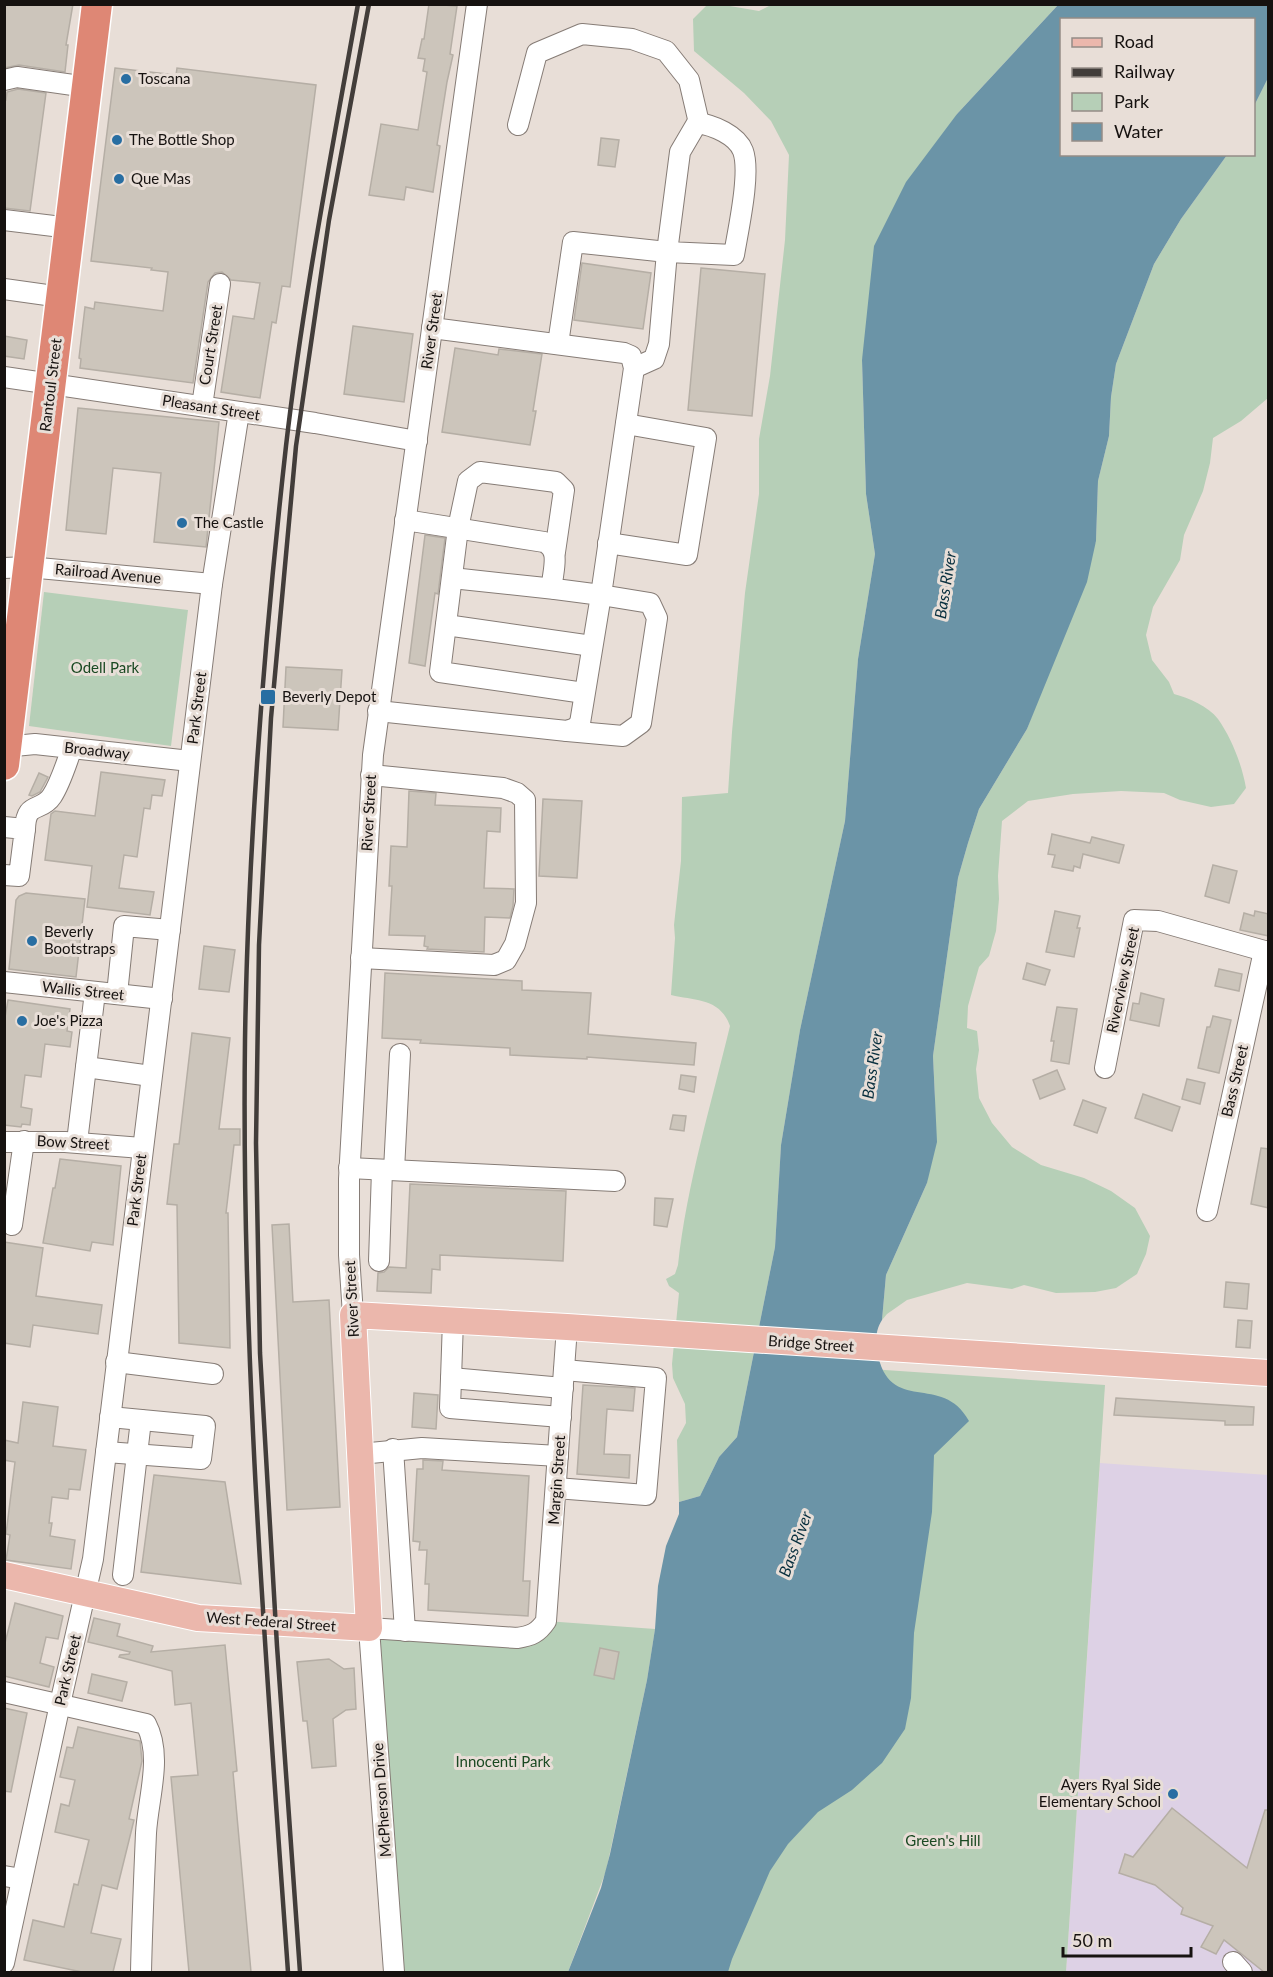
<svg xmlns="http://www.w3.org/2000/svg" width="1273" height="1977" viewBox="0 0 1273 1977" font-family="Lato,sans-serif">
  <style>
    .education { fill: #ddd1e5 }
    .green { fill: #b6cfb7 }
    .water { fill: #6b94a7 }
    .building { fill: #ccc5bb; stroke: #b5aea5; stroke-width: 1.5 }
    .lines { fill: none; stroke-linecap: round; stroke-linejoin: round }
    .minor-casing { stroke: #867c76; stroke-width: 22 }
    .major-casing { stroke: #fff; stroke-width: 28 }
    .highway-casing { stroke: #fff; stroke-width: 33 }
    .minor { stroke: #fff; stroke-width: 20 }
    .major { stroke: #ebb7ac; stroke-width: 26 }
    .highway { stroke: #de8775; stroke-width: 30 }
    .rail { stroke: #423d3a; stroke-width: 4.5 }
    .poi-dot { fill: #286ea2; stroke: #e8ded7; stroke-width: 2 }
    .labels { text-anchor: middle; stroke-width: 6; stroke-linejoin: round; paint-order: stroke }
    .poi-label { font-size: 15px; fill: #161210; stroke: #e8ded7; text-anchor: start }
    .street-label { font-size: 15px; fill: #161210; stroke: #e8ded7 }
    .park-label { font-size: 15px; fill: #1a4922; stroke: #e8ded7 }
    .water-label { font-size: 16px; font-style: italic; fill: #082f3e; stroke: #e8ded7 }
  </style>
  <rect width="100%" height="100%" fill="#e8ded7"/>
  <polygon class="education" points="1100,1463 1268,1475 1268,1972 1066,1972"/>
  <g class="green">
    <path d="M708 4 724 5 759 11 773 4 1058 5 957 114 862 360 866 494 875 554 858 659 845 821 800 1030 781 1145 775 1247 737 1437 719 1457 700 1496 679 1502 677 1440 686 1423 685 1404 673 1378 672 1364 679 1293 669 1286 666 1279 675 1274 678 1265C687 1183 711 1105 730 1026 720 998 696 1001 671 995L675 938 674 925 681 861 682 797 728 793 732 732 745 593 759 494V439L770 376 785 240 789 155 771 121 744 93 694 51 693 19Z"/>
    <path d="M1268 78V398L1241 421 1213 438 1210 463 1203 491 1184 535 1180 560 1153 607 1146 635 1152 660 1169 682 1174 694C1189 698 1208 706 1218 719 1232 739 1242 765 1246 788L1234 804 1211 807 1180 800 1164 793 1121 791 1073 794 1028 801 1002 821 998 876 999 899 996 931 989 956 979 967 968 1006 967 1028 977 1031 979 1050 976 1069 979 1098 992 1123 1012 1147 1041 1165 1084 1178 1111 1191 1135 1208 1150 1236 1146 1254 1137 1274 1116 1288 1095 1292 1056 1293 1024 1285 1012 1289 967 1283 907 1300 887 1314 882 1320 886 1275 927 1183 935 1099 933 1056 958 878 968 843 979 809 1027 729 1096 541 1098 481 1109 436 1111 397 1116 364 1154 264 1181 219 1227 155 1254 154V106Z"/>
    <polygon points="44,592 188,610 171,746 29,726"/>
    <polygon points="870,1369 1105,1385 1066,1972 715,1972"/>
    <polygon points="546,1621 655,1629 647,1680 606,1871 568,1972 394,1972 369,1628 517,1638"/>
  </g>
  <path class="water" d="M1058 5H1268V78L1254 106V20H1062V154L1227 155 1181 219 1154 264 1116 364 1111 397 1109 436 1098 481 1096 541 1087 582 1027 729 979 809 968 843 958 878 933 1056 937 1142 927 1183 886 1275 882 1320C876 1329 875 1341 877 1351 889 1417 942 1371 969 1421L934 1455 932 1512 914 1633 911 1698 905 1729 882 1763 852 1790 818 1812 788 1844 770 1871 732 1959 728 1972H568L601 1888 610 1854 647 1680 655 1629 658 1586 666 1546 679 1514V1502L700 1496 719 1457 737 1437 775 1247 781 1145 800 1030 845 821 858 659 875 554 866 494 862 360 874 246 906 182 957 114Z"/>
  <g class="building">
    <polygon points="4,4 73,4 66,45 68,45 65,72 19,65 4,68"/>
    <polygon points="429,4 457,6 450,54 453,55 447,82 437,145 440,146 433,192 406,187 404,200 369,195 381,124 418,130 427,72 423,71 425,59 418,58 422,39 424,39"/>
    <polygon points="115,68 176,75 177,68 316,85 290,287 282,286 276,323 272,322 260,398 221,392 233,316 254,319 260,283 231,280 222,272 215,273 208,282 193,383 80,368 81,359 79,358 85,307 94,309 95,302 163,311 168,272 151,270 152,268 91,261"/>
    <polygon points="18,89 46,93 30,211 4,208 4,100 6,100 7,92"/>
    <polygon points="601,138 619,140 615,167 598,165"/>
    <polygon points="582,263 651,273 643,329 574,320"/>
    <polygon points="701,268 765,274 752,416 688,410"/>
    <polygon points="353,326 413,334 404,402 344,394"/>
    <polygon points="4,336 27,340 24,359 4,356"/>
    <polygon points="455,348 498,355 499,349 542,354 533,411 536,411 530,445 442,432"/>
    <polygon points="78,408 219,422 206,547 154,542 161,473 113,468 106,534 66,530"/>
    <polygon points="425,535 445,538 438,594 435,593 425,666 409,663"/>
    <polygon points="286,667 342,670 338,730 283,727"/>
    <polygon points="101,772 165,780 162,796 152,795 150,809 144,808 137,857 124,855 119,888 154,892 150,915 87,907 92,866 45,860 51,814 55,811 95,816"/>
    <polygon points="39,773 48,777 40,792 32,796 29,795"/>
    <polygon points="409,791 436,793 435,805 501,808 500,832 487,831 484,888 514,889 513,906 510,918 485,917 484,952 427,949 428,947 424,946 425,936 389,935 392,886 389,886 391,846 407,847"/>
    <polygon points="543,799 582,801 577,878 539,876"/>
    <polygon points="1052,834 1090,843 1092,837 1124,845 1119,863 1083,854 1080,868 1074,866 1073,871 1052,867 1055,855 1048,854"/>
    <polygon points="1213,865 1237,871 1229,903 1205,896"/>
    <polygon points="26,893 85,899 76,977 9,969 16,900 19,896"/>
    <polygon points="1055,911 1080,916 1077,928 1080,928 1074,957 1046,952"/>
    <polygon points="1255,911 1269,914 1269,936 1240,930 1244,913 1254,916"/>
    <polygon points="204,946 235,950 229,992 199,989"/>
    <polygon points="1027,963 1050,970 1045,985 1023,979"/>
    <polygon points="1219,969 1242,974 1239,991 1215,986"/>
    <polygon points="385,973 522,981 522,990 591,993 588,1034 696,1043 694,1065 587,1057 587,1059 510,1055 510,1048 420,1043 421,1040 382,1038"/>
    <polygon points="1141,993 1164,999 1159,1026 1130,1020 1133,1003 1139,1004"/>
    <polygon points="8,1000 70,1009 67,1031 72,1032 70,1047 45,1044 41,1077 25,1075 21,1107 32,1109 30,1125 22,1124 21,1127 4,1125 4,1023"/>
    <polygon points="1057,1007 1077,1009 1069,1064 1051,1061 1054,1041 1051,1041"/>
    <polygon points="1213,1016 1231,1020 1219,1073 1198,1068 1207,1027 1210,1027"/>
    <polygon points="192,1033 230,1038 219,1129 240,1129 240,1145 234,1145 226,1213 228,1213 230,1348 179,1343 177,1205 167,1204 174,1144 179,1144"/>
    <polygon points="1057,1070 1065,1089 1040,1099 1033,1080"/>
    <polygon points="681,1075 696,1077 694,1092 679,1089"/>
    <polygon points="1187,1079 1205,1083 1200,1104 1182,1099"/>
    <polygon points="1143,1094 1180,1107 1172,1131 1135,1118"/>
    <polygon points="1083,1100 1106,1108 1097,1133 1074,1125"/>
    <polygon points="673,1115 686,1116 684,1131 670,1129"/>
    <polygon points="1261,1148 1269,1149 1269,1208 1251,1204"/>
    <polygon points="60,1159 121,1166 113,1245 92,1242 90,1251 43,1243 53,1188 55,1188"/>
    <polygon points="410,1184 566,1191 563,1261 440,1255 440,1270 432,1269 431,1293 377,1291 378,1273 384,1272 389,1267 406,1268"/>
    <polygon points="655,1198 673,1199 667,1227 654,1225"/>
    <polygon points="289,1224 293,1302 329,1300 340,1507 287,1510 272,1225"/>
    <polygon points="4,1242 43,1248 36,1296 102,1305 98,1334 33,1325 30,1347 4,1343"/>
    <polygon points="1226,1282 1249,1284 1247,1309 1224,1307"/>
    <polygon points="1238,1320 1252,1321 1250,1348 1236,1347"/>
    <polygon points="583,1385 635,1388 633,1411 607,1409 604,1454 630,1455 629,1478 577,1474"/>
    <polygon points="414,1393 438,1395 436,1429 412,1427"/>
    <polygon points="1116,1398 1254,1407 1253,1425 1225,1425 1225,1421 1114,1415"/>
    <polygon points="23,1402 58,1407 53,1446 86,1450 80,1490 69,1489 68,1499 52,1497 49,1523 52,1523 50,1536 75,1540 71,1569 6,1560 10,1535 6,1534 15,1462 4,1460 4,1440 18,1443"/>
    <polygon points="423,1460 443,1461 442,1470 529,1476 523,1581 530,1581 528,1616 428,1610 429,1584 425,1584 427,1550 419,1550 420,1542 413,1541 417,1469 423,1469"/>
    <polygon points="154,1475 225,1482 241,1584 141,1572"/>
    <polygon points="15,1603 63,1616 58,1639 46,1637 40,1663 54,1667 49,1687 4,1676 4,1647"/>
    <polygon points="94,1618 120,1624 117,1636 153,1646 151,1652 225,1645 237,1771 233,1772 251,1972 189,1972 171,1777 198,1775 191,1703 175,1705 172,1671 119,1657 120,1655 129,1654 130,1652 88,1642"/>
    <polygon points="600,1648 619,1652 614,1679 594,1675"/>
    <polygon points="329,1659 344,1669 354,1668 356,1709 346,1710 333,1719 336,1766 312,1768 307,1721 303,1721 297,1662"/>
    <polygon points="92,1674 127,1682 122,1701 88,1693"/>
    <polygon points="4,1708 27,1713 11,1792 4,1791"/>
    <polygon points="78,1727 140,1741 142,1761 129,1819 134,1820 117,1889 102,1885 91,1933 121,1939 113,1972 82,1972 24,1960 33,1920 64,1927 74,1884 78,1885 89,1840 55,1832 61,1804 69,1806 75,1780 60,1777 67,1747 73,1748"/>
    <polygon points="1172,1808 1247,1868 1265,1810 1269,1810 1269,1972 1264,1972 1224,1940 1216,1954 1201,1947 1213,1926 1181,1914 1183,1908 1155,1885 1119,1873 1125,1854 1133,1857"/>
  </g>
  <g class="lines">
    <g class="minor-casing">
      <g id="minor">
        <polyline points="4,80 17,77 87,87"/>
        <path d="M697 123C713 125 737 135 743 151 751 173 738 230 734 255L667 252 680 152Z"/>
        <polyline points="518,125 537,53 582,34 632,39 666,51 689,80 699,123"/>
        <polyline points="4,220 70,228"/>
        <polyline points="4,289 61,297"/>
        <polyline points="432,328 624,353 631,356 634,368 601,595 650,603 657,618 641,723 623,736 567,731"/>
        <polyline points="558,344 573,242 667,252 659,344 654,359 634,368"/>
        <polyline points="4,377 315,423 417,441"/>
        <polyline points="202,406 220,284"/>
        <polyline points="608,543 687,555 706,438 626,424"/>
        <polyline points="555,552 564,490 556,482 480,472 468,481 458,528 440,672 584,693"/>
        <polyline points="4,568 28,567 212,584"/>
        <polyline points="452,578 555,589"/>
        <polyline points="446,625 592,646"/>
        <path d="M378 711 567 731 575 728 580 723 601 595 555 589 552 585C553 569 561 549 544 542L405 520"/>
        <polyline points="4,747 35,744 190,761"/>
        <polyline points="4,827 25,829 19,876 4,875"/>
        <path d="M25 829C26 800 41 813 52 796 61 782 66 764 72 748"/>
        <polyline points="361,958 494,965 506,960 515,944 526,903 525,800 517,793 503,788 371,775"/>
        <polyline points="4,982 162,999"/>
        <polyline points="117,994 124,926 170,930"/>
        <polyline points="86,1067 151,1076"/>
        <polyline points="1105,1068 1134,920 1158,921 1268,952"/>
        <polyline points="4,1142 65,1142 142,1148"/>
        <polyline points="77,1142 95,992"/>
        <polyline points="349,1168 615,1181"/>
        <polyline points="394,1170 400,1054"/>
        <polyline points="1207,1211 1264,951"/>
        <polyline points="12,1225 24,1141"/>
        <polyline points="379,1261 382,1170"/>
        <polyline points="353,1315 349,1255 349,1179 373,755 477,4"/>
        <polyline points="453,1320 450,1408 561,1417"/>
        <polyline points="116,1362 213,1374"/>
        <polyline points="451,1378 563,1388"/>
        <polyline points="393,1449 405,1631"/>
        <polyline points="106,1452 201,1459 205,1426 110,1417"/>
        <polyline points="360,1454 422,1448 558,1456"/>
        <polyline points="556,1488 646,1495 656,1378 564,1370"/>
        <polyline points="123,1575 141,1420"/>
        <path d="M4 1692 146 1724C163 1756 148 1798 146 1833 144 1880 142 1926 141 1972"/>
        <polyline points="4,1876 22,1879"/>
        <polyline points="1233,1962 1242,1972"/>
        <polyline points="4,1963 60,1704 93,1559 212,584 239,412"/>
        <path d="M394 1972 369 1628 517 1638C531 1636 538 1633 546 1621L567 1327"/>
      </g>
    </g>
    <g class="major-casing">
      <polyline id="major" points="4,1575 198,1618 369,1628 353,1315 567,1327 1268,1373"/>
    </g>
    <g class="highway-casing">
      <polyline id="highway" points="4,765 97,4"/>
    </g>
    <use href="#minor" class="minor"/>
    <use href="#major" class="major"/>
    <use href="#highway" class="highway"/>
    <g class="rail">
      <path d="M288 1972C266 1662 241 1351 245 1040 248 842 264 643 286 446 303 298 332 151 358 4"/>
      <polyline points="300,1972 277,1646 260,1353 256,1143 259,945 271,718 296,446 329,220 369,4"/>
    </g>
  </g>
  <g class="poi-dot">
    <circle cx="126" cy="79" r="6"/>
    <circle cx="117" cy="140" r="6"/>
    <circle cx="119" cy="179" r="6"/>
    <circle cx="182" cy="523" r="6"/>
    <rect x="260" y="689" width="16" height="16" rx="3"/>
    <circle cx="32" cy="941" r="6"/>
    <circle cx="22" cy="1021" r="6"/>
    <circle cx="1173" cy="1794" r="6"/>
  </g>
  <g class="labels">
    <g class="poi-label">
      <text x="138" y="84">Toscana</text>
      <text x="129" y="145">The Bottle Shop</text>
      <text x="131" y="184">Que Mas</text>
      <text x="194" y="528">The Castle</text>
      <text x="282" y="702">Beverly Depot</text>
      <text x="44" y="937">Beverly<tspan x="44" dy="17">Bootstraps</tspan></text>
      <text x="34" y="1026">Joe's Pizza</text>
      <text x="1161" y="1790" text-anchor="end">Ayers Ryal Side<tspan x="1161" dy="17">Elementary School</tspan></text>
    </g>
    <g class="street-label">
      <text transform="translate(432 331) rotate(-82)" y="5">River Street</text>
      <text transform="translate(211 345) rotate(-81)" y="5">Court Street</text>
      <text transform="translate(51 385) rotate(-83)" y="5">Rantoul Street</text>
      <text transform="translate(211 408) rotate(9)" y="5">Pleasant Street</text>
      <text transform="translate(108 574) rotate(5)" y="5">Railroad Avenue</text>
      <text transform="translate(197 708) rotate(-83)" y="5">Park Street</text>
      <text transform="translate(97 751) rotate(6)" y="5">Broadway</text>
      <text transform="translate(369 813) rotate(-87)" y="5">River Street</text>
      <text transform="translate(1123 980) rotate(-78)" y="5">Riverview Street</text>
      <text transform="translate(83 991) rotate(6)" y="5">Wallis Street</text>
      <text transform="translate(1235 1081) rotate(-77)" y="5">Bass Street</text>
      <text transform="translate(73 1143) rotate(3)" y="5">Bow Street</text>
      <text transform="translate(137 1190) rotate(-83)" y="5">Park Street</text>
      <text transform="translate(352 1299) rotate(-93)" y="5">River Street</text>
      <text transform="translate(811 1344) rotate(4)" y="5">Bridge Street</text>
      <text transform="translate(557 1480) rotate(-86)" y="5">Margin Street</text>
      <text transform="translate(271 1622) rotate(4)" y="5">West Federal Street</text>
      <text transform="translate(68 1670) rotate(-77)" y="5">Park Street</text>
      <text transform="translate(382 1800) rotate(-94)" y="5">McPherson Drive</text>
    </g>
    <g class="park-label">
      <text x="105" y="673">Odell Park</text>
      <text x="503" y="1767">Innocenti Park</text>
      <text x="943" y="1846">Green's Hill</text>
    </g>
    <g class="water-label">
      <text transform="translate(945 585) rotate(-81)" y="6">Bass River</text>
      <text transform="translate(872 1065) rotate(-82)" y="6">Bass River</text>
      <text transform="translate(795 1544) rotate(-70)" y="6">Bass River</text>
    </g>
  </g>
  <rect width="1273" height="1977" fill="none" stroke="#161210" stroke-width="12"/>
  <rect x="1060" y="18" width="195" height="138" fill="#e8ded7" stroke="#948c87" stroke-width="1.5"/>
  <rect x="1072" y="38" width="30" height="9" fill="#ebb7ac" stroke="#948c87" stroke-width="1.5"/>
  <text x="1114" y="48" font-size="18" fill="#161210">Road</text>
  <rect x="1072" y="68" width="30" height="9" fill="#423d3a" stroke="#948c87" stroke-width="1.5"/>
  <text x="1114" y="78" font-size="18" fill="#161210">Railway</text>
  <rect x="1072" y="93" width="30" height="18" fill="#b6cfb7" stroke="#948c87" stroke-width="1.5"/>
  <text x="1114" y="108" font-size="18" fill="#161210">Park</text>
  <rect x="1072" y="123" width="30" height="18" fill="#6b94a7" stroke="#948c87" stroke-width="1.5"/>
  <text x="1114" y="138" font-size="18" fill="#161210">Water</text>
  <path d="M1063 1947v9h128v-9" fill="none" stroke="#161210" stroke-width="3"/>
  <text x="1072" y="1947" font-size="18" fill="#161210" stroke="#e8ded7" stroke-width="4.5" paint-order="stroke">50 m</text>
</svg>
